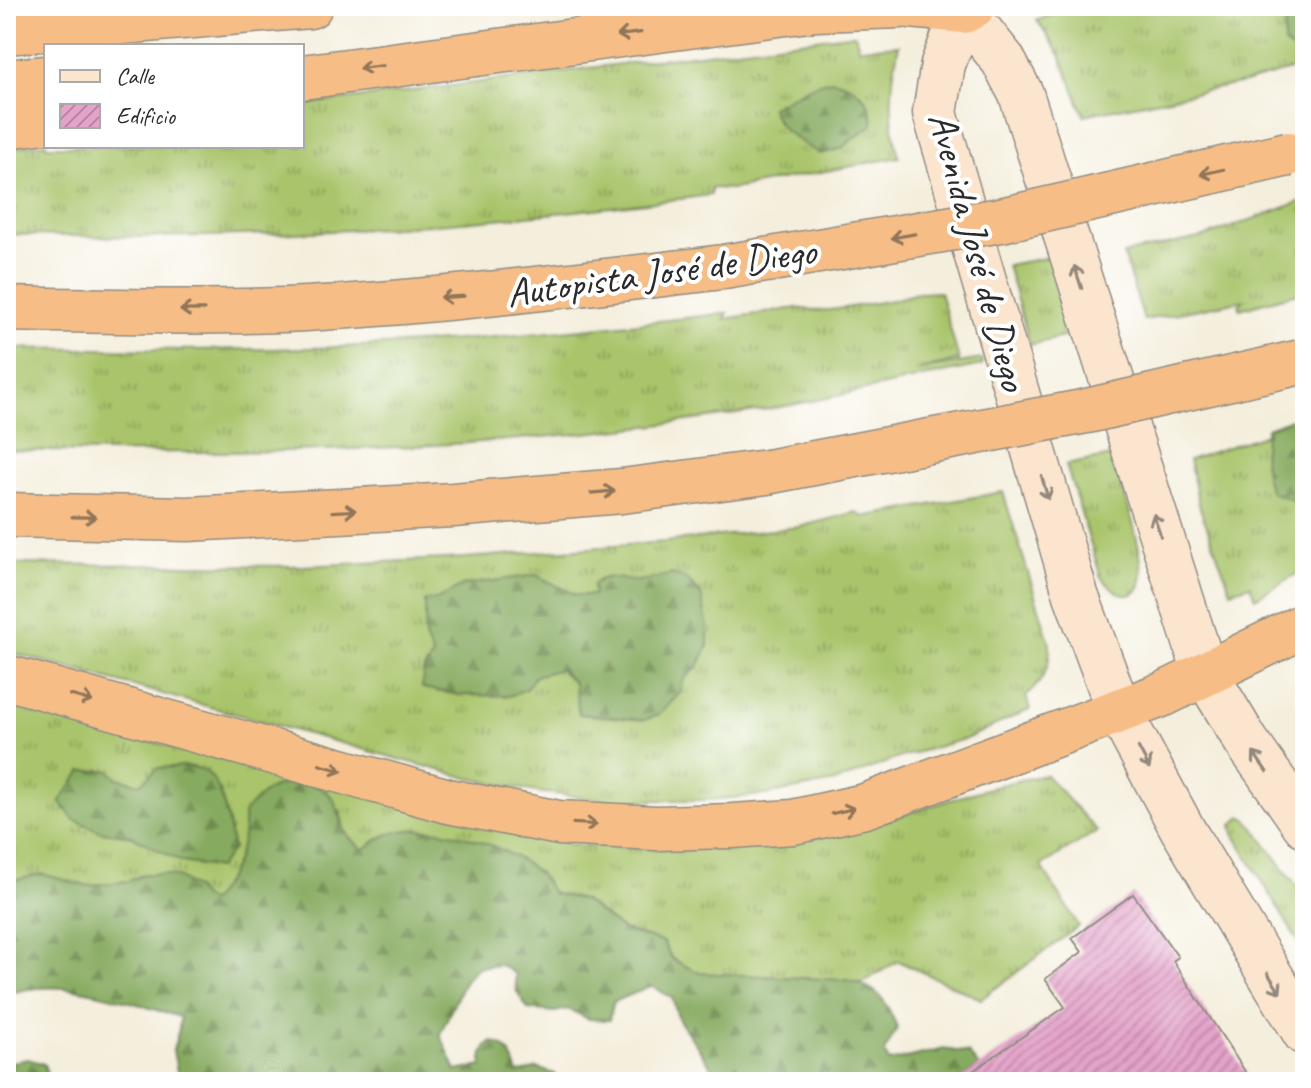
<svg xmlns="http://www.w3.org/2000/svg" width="1311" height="1088" viewBox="0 0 1311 1088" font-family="Caveat,sans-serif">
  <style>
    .grass { fill: url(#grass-tufts); stroke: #6a784a; stroke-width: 2 }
    .forest { fill: url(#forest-firs); stroke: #586a44; stroke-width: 2 }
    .building { fill: url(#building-hatch) }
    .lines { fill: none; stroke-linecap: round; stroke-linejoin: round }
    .secondary-casing { stroke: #908c84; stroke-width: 47 }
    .motorway-casing { stroke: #908c84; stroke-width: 47 }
    .secondary { stroke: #fbe5cf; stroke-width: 44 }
    .motorway { stroke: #f6be86; stroke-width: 44 }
    .motorway-bridge-casing { stroke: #908c84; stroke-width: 47; stroke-linecap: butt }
    .motorway-bridge { stroke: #f6be86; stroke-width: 44 }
    .oneway { stroke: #907458 }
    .oneway2 { stroke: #93887d }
    .labels { text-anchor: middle; stroke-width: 8; stroke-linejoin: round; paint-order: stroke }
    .street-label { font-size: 40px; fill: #2b2b2b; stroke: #fff }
  </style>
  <defs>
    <pattern id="grass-tufts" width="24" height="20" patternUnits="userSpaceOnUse" patternTransform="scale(2)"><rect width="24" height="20" fill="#a9c46a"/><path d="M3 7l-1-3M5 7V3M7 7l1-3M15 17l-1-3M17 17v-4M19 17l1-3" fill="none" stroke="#8a9f57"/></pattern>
    <pattern id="forest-firs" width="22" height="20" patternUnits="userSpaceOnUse" patternTransform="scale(2)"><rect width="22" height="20" fill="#86aa5e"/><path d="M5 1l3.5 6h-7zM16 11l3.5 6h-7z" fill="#6e8b4e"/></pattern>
    <pattern id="building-hatch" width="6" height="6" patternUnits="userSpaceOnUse" patternTransform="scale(2)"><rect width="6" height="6" fill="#e5a3ca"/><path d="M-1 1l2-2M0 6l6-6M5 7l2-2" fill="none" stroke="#ba85a4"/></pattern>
  </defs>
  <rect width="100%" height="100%" fill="#fff"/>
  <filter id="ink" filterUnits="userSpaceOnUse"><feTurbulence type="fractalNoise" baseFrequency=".0125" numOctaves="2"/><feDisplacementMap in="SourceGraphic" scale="16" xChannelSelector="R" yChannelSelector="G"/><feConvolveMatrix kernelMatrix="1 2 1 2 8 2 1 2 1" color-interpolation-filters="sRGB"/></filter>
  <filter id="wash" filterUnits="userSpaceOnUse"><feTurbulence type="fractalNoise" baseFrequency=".006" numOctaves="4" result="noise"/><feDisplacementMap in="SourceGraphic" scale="32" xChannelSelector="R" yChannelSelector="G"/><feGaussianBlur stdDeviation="1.8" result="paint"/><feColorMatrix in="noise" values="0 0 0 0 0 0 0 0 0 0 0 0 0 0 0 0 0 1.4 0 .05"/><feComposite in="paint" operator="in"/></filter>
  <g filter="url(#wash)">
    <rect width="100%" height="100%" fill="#f4eedc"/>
    <g class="grass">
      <polygon points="1064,6 1305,6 1305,66 1244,83 1084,115 1060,55 1037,20 1064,11"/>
      <path d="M855 34 859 48 899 45C890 82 889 121 899 157L733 189 711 188V195C478 225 241 244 6 234V148L46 143V146H302V105Z"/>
      <polygon points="1305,200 1305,291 1240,309 1239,305 1244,300 1144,320 1123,254 1204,237"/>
      <polygon points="1050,257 1075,334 1030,345 1007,265"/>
      <path d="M940 292 959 360 919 370 982 359V365C906 380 832 399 756 411 508 450 256 457 6 450V348C137 350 270 352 401 344 510 337 619 326 728 313L724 319 796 308 819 311 838 309 893 300 917 293Z"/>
      <polygon points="1305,421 1305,569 1255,598 1250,585 1231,591 1200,508 1189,460"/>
      <path d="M1112 456C1120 483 1149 560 1140 585 1131 607 1110 588 1101 577L1066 465Z"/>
      <path d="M1003 492 1050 644C1050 668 1044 680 1026 696L1030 709 968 738 901 757 835 782 765 795 708 800H606L537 792 468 778 6 651V564L304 566 465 558 665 542 799 527 857 512 863 517Z"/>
      <path d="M6 700 141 739 571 844C658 851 747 852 833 834 905 819 973 787 1046 775L1097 831 1041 866 1079 926 981 999 898 961 862 983 788 977 735 976 699 973 672 959 663 942 623 930 583 900 552 893 539 874 385 836 363 850 345 833 340 811 245 835C241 859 227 883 211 902L202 898 194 888 144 874 129 881 86 886 42 874 6 882Z"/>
      <polygon points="1242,816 1248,820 1305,897 1305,953 1234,834 1232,825"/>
    </g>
    <g class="forest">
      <polygon points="1286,6 1305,6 1305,52 1295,52 1284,44"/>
      <path d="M832 80C856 84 872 99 873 124L840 149 820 154C800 140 778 133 771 107 792 97 809 84 832 80Z"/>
      <path d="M1305 414V505L1271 492C1261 472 1262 450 1267 428Z"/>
      <path d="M672 574 686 579 701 594 708 627V647L697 668 684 679 681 692 659 715 644 720 579 714 574 683 560 669 535 676 526 689 509 696 459 695 422 688 424 669 433 656 425 638V601L438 599 464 585 536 575 576 595H594L593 585C607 570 621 582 638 581 649 580 661 577 672 574Z"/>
      <path d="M186 766C192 767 200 768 205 771 223 782 229 829 233 849L218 868 182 862 132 836 102 832 73 819 60 801 82 771 108 770 118 778 140 784 158 768Z"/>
      <path d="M307 782C341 796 332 800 345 831 348 838 357 844 363 850 369 846 376 840 384 836 426 817 505 843 538 873 544 878 548 886 552 893L583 900 623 930 663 942 672 959 699 973 847 980C878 987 886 999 897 1028L884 1052 889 1062 944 1049 968 1053 979 1067 957 1082H740L713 1069 679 1020 672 998 652 986 613 1002 609 1020 589 1019 568 1009 555 1012 528 1009 516 990 515 974 501 965 477 967 465 980 440 1034 456 1071 482 1066C482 1055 483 1048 492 1042 510 1046 513 1058 518 1074L537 1068 555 1074 557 1082H179L173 1050 179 1029 180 1017C127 1002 60 974 6 995V882L42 874 86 886 129 881 144 874H165L180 878 194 888 202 898 211 901C233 876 246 847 244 813 267 787 273 783 307 782Z"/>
      <polygon points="28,1059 44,1064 50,1082 6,1082 6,1063"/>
    </g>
    <g id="blocks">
      <polygon class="building" points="1133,894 1178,957 1173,961 1252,1082 957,1082 1065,1007 1045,979 1082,952 1072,938"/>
    </g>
  </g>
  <g filter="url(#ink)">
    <use href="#blocks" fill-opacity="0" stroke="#908c84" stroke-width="2"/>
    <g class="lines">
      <g class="secondary-casing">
        <g id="secondary">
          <polyline points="964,11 943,64 935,113 1076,595 1119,711 1183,830 1305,1033"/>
          <polyline points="964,11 1003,60 1021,94 1205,673 1246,741 1305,825"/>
        </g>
      </g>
      <g class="motorway-casing">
        <g id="motorway">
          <polyline points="910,6 964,11 973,6"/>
          <polyline points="6,32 310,6"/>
          <polyline points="302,77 816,9 901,6"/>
          <polyline points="6,82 46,78"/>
          <polyline points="6,126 46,121"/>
          <path d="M6 309C99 311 192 313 284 310 431 303 578 284 724 267"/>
          <polyline points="6,515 188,519 453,505 622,491 767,472"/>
          <polyline points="6,677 448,801 559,823 656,828 732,826 793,822 865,806 1164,694 1305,625"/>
        </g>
      </g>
      <use href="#secondary" class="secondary"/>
      <use href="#motorway" class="motorway"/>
      <g class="motorway-bridge-casing">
        <g id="motorway-bridge">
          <polyline points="724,267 1001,220 1288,154"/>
          <polyline points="767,472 1087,411 1305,361"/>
        </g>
      </g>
      <use href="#motorway-bridge" class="motorway-bridge"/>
    </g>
    <defs><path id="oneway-shaft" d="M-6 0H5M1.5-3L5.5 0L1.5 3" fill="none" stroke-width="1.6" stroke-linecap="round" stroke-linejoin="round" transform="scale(2)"/></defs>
    <g class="oneway">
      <use href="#oneway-shaft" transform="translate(629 34) rotate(173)"/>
      <use href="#oneway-shaft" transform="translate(371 67) rotate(173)"/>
      <use href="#oneway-shaft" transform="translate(1212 172) rotate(167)"/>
      <use href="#oneway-shaft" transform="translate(903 236) rotate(170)"/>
      <use href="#oneway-shaft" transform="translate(452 297) rotate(176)"/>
      <use href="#oneway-shaft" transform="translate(192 310) rotate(179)"/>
      <use href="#oneway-shaft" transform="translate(603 492) rotate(-5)"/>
      <use href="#oneway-shaft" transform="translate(344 511) rotate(-3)"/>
      <use href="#oneway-shaft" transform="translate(84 517) rotate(1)"/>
      <use href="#oneway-shaft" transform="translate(81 698) rotate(16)"/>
      <use href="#oneway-shaft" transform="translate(331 768) rotate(16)"/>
      <use href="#oneway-shaft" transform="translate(843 811) rotate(-13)"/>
      <use href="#oneway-shaft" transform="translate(585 824) rotate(3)"/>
    </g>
    <g class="oneway2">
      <use href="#oneway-shaft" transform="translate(1078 277) rotate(-108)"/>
      <use href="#oneway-shaft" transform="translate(1045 488) rotate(74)"/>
      <use href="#oneway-shaft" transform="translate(1157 525) rotate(-108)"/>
      <use href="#oneway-shaft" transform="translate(1144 758) rotate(62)"/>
      <use href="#oneway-shaft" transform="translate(1260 762) rotate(-125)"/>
      <use href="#oneway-shaft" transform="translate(1274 983) rotate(58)"/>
    </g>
  </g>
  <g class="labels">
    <g class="street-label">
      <text transform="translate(979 251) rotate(75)" y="14">Avenida José de Diego</text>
      <text transform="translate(661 271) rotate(-8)" y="14">Autopista José de Diego</text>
    </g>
  </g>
  <rect width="1311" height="1088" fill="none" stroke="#fff" stroke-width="32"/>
  <rect x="44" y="44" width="260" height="104" fill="#ffffff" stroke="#aaaaaa" stroke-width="2"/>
  <rect x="60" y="70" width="40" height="12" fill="#fbe5cf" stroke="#aaaaaa" stroke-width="2"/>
  <text x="116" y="84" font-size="24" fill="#2b2b2b">Calle</text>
  <rect x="60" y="104" width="40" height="24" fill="url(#building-hatch)" stroke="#aaaaaa" stroke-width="2"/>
  <text x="116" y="124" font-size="24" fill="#2b2b2b">Edificio</text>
</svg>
